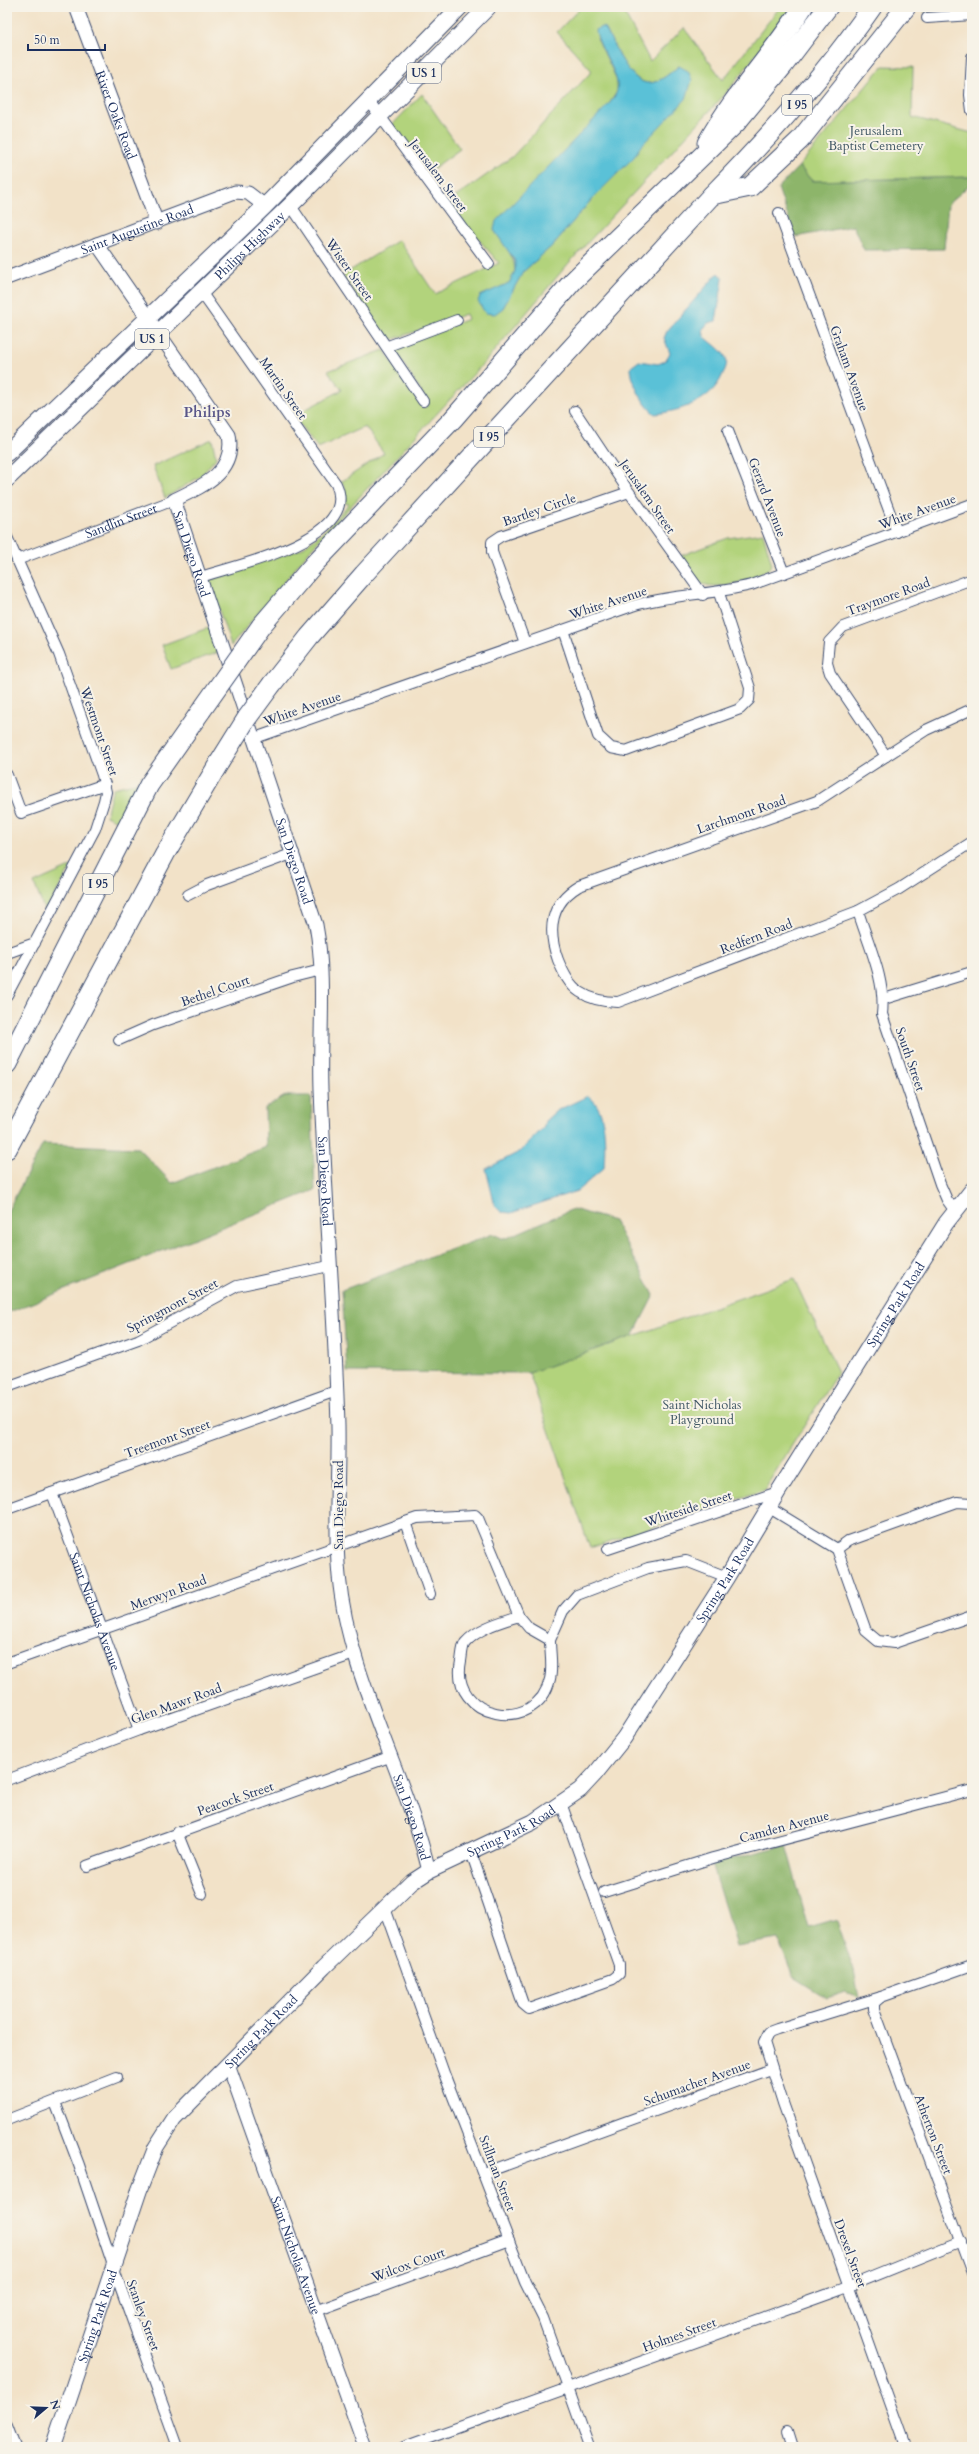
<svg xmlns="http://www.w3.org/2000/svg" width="979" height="2454" viewBox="0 0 979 2454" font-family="Cardo,serif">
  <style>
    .green { fill: #b2d37b; stroke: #66816c; fill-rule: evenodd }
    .forest { fill: #8db56b; stroke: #547264 }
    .water { fill: #5ac1d7; stroke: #3a789a }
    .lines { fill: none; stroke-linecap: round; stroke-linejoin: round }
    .minor-casing { stroke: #3b4a6e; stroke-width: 12 }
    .tertiary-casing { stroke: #3b4a6e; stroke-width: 15 }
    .secondary-casing { stroke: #3b4a6e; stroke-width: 17 }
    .primary-casing { stroke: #3b4a6e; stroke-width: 18 }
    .motorway-casing { stroke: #3b4a6e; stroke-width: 21 }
    .minor { stroke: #fff; stroke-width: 10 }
    .tertiary { stroke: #fff; stroke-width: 13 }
    .secondary { stroke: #fff; stroke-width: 15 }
    .primary { stroke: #fff; stroke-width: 16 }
    .motorway { stroke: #fff; stroke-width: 19 }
    .motorway-bridge-casing { stroke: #3b4a6e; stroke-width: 21; stroke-linecap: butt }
    .motorway-bridge { stroke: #fff; stroke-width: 19 }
    .labels { text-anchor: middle; stroke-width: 4; stroke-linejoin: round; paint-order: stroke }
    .shield { fill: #f7f3e8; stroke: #5d6a87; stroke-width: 1 }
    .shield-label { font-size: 12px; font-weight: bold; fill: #1b2f5e }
    .street-label { font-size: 13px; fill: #1b2f5e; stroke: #f7f3e8 }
    .park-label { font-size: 13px; fill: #415865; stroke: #f7f3e8 }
    .quarter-label { font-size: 15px; font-weight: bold; fill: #595689; stroke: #f7f3e8 }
  </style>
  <rect width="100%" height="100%" fill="#f7f3e8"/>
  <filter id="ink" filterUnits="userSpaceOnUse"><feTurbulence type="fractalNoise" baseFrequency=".025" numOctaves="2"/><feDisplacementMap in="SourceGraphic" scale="8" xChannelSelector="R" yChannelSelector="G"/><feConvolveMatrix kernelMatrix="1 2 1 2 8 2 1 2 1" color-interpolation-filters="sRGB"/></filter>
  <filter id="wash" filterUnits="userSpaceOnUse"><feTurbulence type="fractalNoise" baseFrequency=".012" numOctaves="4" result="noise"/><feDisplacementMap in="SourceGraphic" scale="16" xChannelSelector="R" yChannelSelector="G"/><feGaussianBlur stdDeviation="0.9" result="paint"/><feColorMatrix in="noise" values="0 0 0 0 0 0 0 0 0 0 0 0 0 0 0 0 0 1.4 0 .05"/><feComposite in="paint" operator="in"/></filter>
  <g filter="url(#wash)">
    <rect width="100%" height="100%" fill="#f2e2c8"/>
    <g class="green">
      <path d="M581 7H621L650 61 684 28 723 80 780 7H793L728 91 568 264 484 363 311 549 231 646 209 580 301 549 324 531 349 504 345 503V488L341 482 384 453 365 427 318 448 293 416 342 390 328 371 384 350 423 408 429 405 395 350 406 343 468 319 466 314 388 341 343 275 399 240 435 294 499 263 447 203 512 157 592 71 557 32ZM605 28C613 42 630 85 650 83 661 82 671 72 679 66L634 157 592 199 553 245 523 272 503 308 480 296C488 292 503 289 509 283 525 266 503 244 494 230L609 104 618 90 616 78 597 38Z"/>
      <polygon points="927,7 969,7 964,10 924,12"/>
      <polygon points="883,66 913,67 912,117 972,133 972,177 812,181 799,166"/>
      <polygon points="422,94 460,149 426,174 392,125"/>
      <polygon points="212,439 216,458 201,476 165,498 153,466"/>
      <path d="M763 533 772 564C766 578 717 591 704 584 695 580 687 564 680 556L728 538Z"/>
      <polygon points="213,626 219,652 171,669 162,645"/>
      <polygon points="139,782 117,821 106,816 113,788"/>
      <polygon points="72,866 45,912 34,883"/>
      <polygon points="794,1279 838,1372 764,1490 590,1548 529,1373"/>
    </g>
    <g class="forest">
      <polygon points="799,166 812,181 972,177 972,183 948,204 944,249 864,250 853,226 795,237 778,188"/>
      <polygon points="285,1096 311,1096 315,1190 7,1313 7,1212 43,1144 138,1148 172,1183 266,1147 265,1108"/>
      <polygon points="573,1209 614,1221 654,1295 633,1336 529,1373 347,1372 342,1290 493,1234 504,1239"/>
      <polygon points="786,1845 809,1928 837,1920 854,1971 859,1997 845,1992 827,1998 793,1977 778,1939 737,1946 711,1864"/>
    </g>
    <g class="water">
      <path d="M601 27 605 28C613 42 630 85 650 83 661 82 671 72 679 66L688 71 692 80 686 99 640 147 634 157 592 199 553 245 523 272 503 308 495 314 485 313 478 301 480 296 509 283 515 271V261L494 230 496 221 609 104C612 100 617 94 617 90 620 72 598 49 596 30Z"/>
      <path d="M718 273 723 279 716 321 708 323 703 329 704 336C711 343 722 349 726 358 728 364 725 370 722 376 711 401 681 411 655 414 643 405 631 382 631 367L639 361 658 364 665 361 670 353 664 338 667 331Z"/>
      <path d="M588 1096C608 1109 605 1147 604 1168L577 1191 511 1213 501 1212 495 1206 486 1169 521 1151 544 1127 545 1121 556 1111Z"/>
    </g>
  </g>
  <g filter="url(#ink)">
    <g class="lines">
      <g class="minor-casing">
        <g id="minor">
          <polyline points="927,18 972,15"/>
          <polyline points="972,57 970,95 972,111"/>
          <polyline points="369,101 489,264"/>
          <polyline points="291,206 423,401"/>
          <polyline points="779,213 897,532"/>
          <path d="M201 292 336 484C362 539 236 565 201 577"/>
          <polyline points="388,346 457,320"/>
          <polyline points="575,411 629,492 703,595"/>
          <polyline points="728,431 784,573"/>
          <polyline points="7,537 59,654 102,775 106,792 104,801 95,829 7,995"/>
          <path id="s1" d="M17 560 174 500"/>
          <polyline points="563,630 598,736 611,748 626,751 740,709 749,700 750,688 719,593"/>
          <polyline points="525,643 492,552 492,542 501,536 629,492"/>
          <path d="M972 709 926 730 817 801 579 886C550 903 547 930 558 960 563 972 569 985 580 992 592 1000 605 1002 618 1002L858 911 899 889 972 842"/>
          <path d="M255 738 632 606C671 594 712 595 751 585L972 504"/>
          <polyline points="886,756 830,673 827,663 829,642 843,627 972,579"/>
          <polyline points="7,775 21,813 105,784"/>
          <polyline points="188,895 207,885 294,853"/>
          <path d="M858 911C868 944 886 980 882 1014L940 1184 947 1200 955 1211"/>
          <polyline points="7,953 35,943"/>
          <polyline points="884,999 972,972"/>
          <polyline points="119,1040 153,1025 293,977 321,970"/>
          <polyline points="7,1387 138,1340 237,1286 329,1266"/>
          <path id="s2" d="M52 1493 139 1730"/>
          <polyline points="768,1507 837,1549"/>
          <polyline points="7,1509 336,1391"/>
          <polyline points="405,1522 430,1594"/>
          <polyline points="608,1549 778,1492"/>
          <polyline points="837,1549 866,1631 878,1641 894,1643 972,1616"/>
          <polyline points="837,1549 848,1541 957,1502 972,1503"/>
          <path d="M519 1616C501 1622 478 1628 465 1643 462 1647 462 1656 461 1661 449 1719 537 1736 550 1679 553 1667 550 1653 550 1640"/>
          <polyline points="7,1663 417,1518 475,1515 478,1518 519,1616 529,1628 550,1640 563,1611 577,1595 648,1568 686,1561 727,1577"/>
          <polyline points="7,1780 139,1730 354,1654"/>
          <polyline points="177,1832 202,1894"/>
          <polyline points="471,1852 523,2004 529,2009 613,1979 619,1974 619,1965 561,1803"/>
          <polyline points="87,1866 392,1756"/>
          <polyline points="604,1892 713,1858 972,1790"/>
          <polyline points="385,1908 445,2076 525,2282 543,2318 589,2447"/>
          <polyline points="972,1965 881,1997 874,2003 874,2009 972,2273"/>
          <polyline points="881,1997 777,2029 769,2032 764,2042 783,2103 906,2447"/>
          <polyline points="55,2102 79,2165 120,2286 178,2447"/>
          <polyline points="7,2120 117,2077"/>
          <polyline points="484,2173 771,2069"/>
          <polyline points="316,2311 509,2240"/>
          <polyline points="7,2426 15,2447"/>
          <polyline points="788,2431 793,2447"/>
          <polyline points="404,2447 840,2290 961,2241"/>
        </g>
      </g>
      <g class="tertiary-casing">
        <g id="tertiary">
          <path id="s3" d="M76 7 157 223"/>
          <path id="s4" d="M97 244 229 435C236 472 203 486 174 500L316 925C326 978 319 1034 321 1089 325 1201 335 1314 338 1426 339 1476 334 1527 339 1576 348 1676 405 1772 429 1871"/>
          <path id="s5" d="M7 278 235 192 248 193 265 206"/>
          <path id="s6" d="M228 2064 365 2447"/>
        </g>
      </g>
      <g class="secondary-casing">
        <g id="secondary">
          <path id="s7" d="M53 2447 139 2191 156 2147 174 2119 324 1967 412 1882 429 1871 533 1822 580 1790 595 1774 624 1738 727 1577 778 1492 946 1223 972 1190"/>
        </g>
      </g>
      <g class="primary-casing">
        <g id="primary">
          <polyline points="7,453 265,206 460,7"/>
          <path id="s8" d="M7 479 297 199 488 7"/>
        </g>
      </g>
      <g class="motorway-casing">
        <g id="motorway">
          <path d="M707 143C734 94 773 54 803 7"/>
          <polyline points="712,195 750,187 800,140 906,7"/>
          <polyline points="261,626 315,563 453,419 573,281 736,123 783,66 828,7"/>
          <path d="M272 684 309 637 364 574 712 195C770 136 825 75 872 7"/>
          <polyline points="7,1064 149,785 201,711"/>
          <polyline points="7,1149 165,854 219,763"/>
        </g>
      </g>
      <use href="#minor" class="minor"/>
      <use href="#tertiary" class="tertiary"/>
      <use href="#secondary" class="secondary"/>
      <use href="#primary" class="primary"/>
      <use href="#motorway" class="motorway"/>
      <g class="motorway-bridge-casing">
        <g id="motorway-bridge">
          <polyline points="201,711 261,626"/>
          <polyline points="219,763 247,718 272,684"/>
        </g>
      </g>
      <use href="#motorway-bridge" class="motorway-bridge"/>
    </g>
  </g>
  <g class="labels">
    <g class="shield">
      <rect x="407" y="63" width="34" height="20" rx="3"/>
      <rect x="782" y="95" width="30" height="20" rx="3"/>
      <rect x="135" y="329" width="34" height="20" rx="3"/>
      <rect x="474" y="427" width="30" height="20" rx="3"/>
      <rect x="83" y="874" width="30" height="20" rx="3"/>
    </g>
    <g class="shield-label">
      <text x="424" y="77">US 1</text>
      <text x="797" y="109">I 95</text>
      <text x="152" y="343">US 1</text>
      <text x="489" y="441">I 95</text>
      <text x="98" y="888">I 95</text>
    </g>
    <g class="street-label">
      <text dy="5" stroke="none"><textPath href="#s3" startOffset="115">River Oaks Road</textPath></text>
      <text transform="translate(439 175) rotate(53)" y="5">Jerusalem Street</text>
      <text dy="5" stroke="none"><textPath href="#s5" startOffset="139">Saint Augustine Road</textPath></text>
      <text dy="5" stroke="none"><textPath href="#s8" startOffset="337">Philips Highway</textPath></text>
      <text transform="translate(350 269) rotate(55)" y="5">Wister Street</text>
      <text transform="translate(850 368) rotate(70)" y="5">Graham Avenue</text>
      <text transform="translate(284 388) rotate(55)" y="5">Martin Street</text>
      <text transform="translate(648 496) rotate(55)" y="5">Jerusalem Street</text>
      <text transform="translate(768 497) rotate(69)" y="5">Gerard Avenue</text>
      <text transform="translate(539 509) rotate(-19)" y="5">Bartley Circle</text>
      <text transform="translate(917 511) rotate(-20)" y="5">White Avenue</text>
      <text dy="5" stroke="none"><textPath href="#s1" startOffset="111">Sandlin Street</textPath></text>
      <text dy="5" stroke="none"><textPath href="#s4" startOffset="382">San Diego Road</textPath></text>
      <text transform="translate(888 596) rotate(-20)" y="5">Traymore Road</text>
      <text transform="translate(608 602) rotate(-18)" y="5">White Avenue</text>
      <text transform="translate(302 708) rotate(-19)" y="5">White Avenue</text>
      <text transform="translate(100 731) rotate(71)" y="5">Westmont Street</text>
      <text transform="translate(741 814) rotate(-19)" y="5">Larchmont Road</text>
      <text dy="5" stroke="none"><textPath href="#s4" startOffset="706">San Diego Road</textPath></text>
      <text transform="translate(756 936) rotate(-21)" y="5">Redfern Road</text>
      <text transform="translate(215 990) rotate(-19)" y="5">Bethel Court</text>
      <text transform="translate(911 1059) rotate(71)" y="5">South Street</text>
      <text dy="5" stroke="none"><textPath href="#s4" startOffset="1030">San Diego Road</textPath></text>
      <text transform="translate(172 1305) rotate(-28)" y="5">Springmont Street</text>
      <text dy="5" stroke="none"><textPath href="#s7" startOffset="1458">Spring Park Road</textPath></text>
      <text transform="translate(167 1438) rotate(-20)" y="5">Treemont Street</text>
      <text transform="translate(338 1505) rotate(-90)" y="5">San Diego Road</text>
      <text transform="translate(688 1508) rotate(-18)" y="5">Whiteside Street</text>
      <text dy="5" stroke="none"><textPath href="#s7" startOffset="1134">Spring Park Road</textPath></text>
      <text transform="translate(168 1592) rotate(-20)" y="5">Merwyn Road</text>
      <text dy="5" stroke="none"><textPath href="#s2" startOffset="126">Saint Nicholas Avenue</textPath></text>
      <text transform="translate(176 1703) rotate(-20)" y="5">Glen Mawr Road</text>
      <text transform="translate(235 1798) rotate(-19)" y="5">Peacock Street</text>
      <text dy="5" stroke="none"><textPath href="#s4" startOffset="1678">San Diego Road</textPath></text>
      <text transform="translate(784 1826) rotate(-15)" y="5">Camden Avenue</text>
      <text dy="5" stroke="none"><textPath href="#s7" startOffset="798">Spring Park Road</textPath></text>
      <text dy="5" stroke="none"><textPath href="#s7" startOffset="474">Spring Park Road</textPath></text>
      <text transform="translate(697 2082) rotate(-20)" y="5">Schumacher Avenue</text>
      <text transform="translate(934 2134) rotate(69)" y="5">Atherton Street</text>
      <text transform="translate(498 2173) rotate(69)" y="5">Stillman Street</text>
      <text transform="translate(851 2253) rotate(70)" y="5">Drexel Street</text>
      <text dy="5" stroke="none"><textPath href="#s6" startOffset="203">Saint Nicholas Avenue</textPath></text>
      <text transform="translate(408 2264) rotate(-20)" y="5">Wilcox Court</text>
      <text transform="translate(144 2315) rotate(70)" y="5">Stanley Street</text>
      <text dy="5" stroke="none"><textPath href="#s7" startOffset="138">Spring Park Road</textPath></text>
      <text transform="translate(679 2334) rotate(-20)" y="5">Holmes Street</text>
    </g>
    <g class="park-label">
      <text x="876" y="135">Jerusalem<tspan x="876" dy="15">Baptist Cemetery</tspan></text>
      <text x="702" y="1409">Saint Nicholas<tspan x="702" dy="15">Playground</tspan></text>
    </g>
    <g class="quarter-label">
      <text x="207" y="417">Philips</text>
    </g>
  </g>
  <rect width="979" height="2454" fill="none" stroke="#f7f3e8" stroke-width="24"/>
  <g transform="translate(46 2408) rotate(71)" stroke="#f7f3e8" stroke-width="3" paint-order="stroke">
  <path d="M0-3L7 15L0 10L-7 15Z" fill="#1b2f5e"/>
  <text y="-6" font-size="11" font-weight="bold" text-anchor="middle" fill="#1b2f5e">N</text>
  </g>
  <path d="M28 44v6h77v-6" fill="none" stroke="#1b2f5e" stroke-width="2"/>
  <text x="34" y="44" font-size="12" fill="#1b2f5e" stroke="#f7f3e8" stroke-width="3" paint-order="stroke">50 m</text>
</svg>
